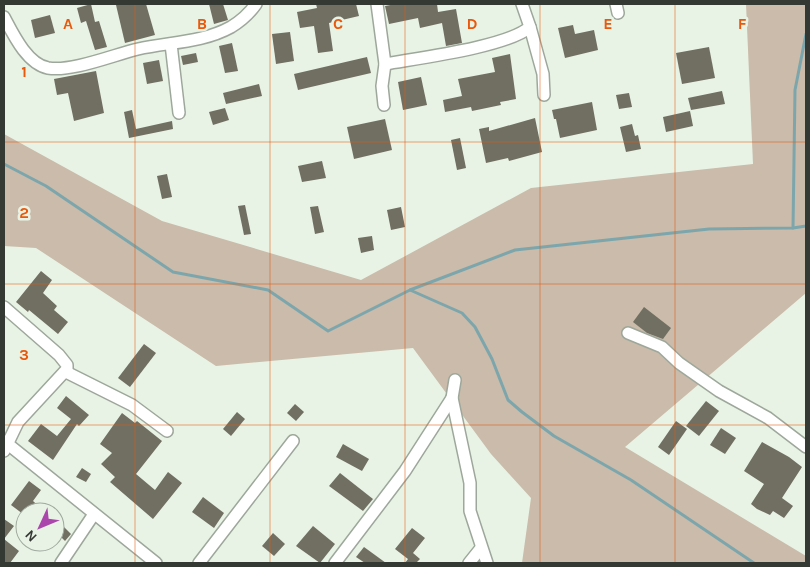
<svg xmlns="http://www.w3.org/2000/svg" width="810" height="567" viewBox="0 0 810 567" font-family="Karla,sans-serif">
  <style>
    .green { fill: #cabbaa }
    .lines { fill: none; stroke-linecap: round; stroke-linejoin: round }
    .stream { stroke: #7ca6ac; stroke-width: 3 }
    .building { fill: #706f62 }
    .minor-casing { stroke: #9ea79b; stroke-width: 14 }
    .minor { stroke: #fff; stroke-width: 11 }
    .grid { fill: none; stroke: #e8590c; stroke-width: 1; stroke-opacity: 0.55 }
    .grid-label { font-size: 16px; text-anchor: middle; font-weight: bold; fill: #e8590c; stroke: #e8f3e5; stroke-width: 5; stroke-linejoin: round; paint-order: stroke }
  </style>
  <rect width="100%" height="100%" fill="#e8f3e5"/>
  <polygon class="green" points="746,4 806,4 806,293 625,447 806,556 806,563 522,563 531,498 491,454 413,348 216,366 36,248 4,246 4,134 162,221 361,280 531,188 753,164"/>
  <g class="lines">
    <g class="stream">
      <polyline points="4,164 46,186 173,272 268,290 328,331 410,290 515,250 709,229 793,228 806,226"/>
      <polyline points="793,228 795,90 806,34"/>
      <polyline points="410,290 462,313 475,327 492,359 508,400 522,412 554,436 631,480 754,563"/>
    </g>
  </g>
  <g class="building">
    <polygon points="91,4 95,22 99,21 107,47 95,50 86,21 81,23 77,8"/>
    <polygon points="120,4 146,4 155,35 125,43 116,5"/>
    <polygon points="209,4 223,4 228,20 214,24"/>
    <polygon points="316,4 356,4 359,16 329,23 333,51 318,53 314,26 300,28 297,12 317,8"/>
    <polygon points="396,4 437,4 438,12 456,9 462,43 446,46 442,23 420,28 418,18 389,24 385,6"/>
    <polygon points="50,15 55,33 35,38 31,20"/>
    <polygon points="573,25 575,34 594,30 598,50 565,58 558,28"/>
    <polygon points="290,32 294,61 276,64 272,34"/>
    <polygon points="232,43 238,71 225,73 219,46"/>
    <polygon points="709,47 715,78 682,84 676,53"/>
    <polygon points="196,53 198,62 183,65 181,56"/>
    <polygon points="510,54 516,99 500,102 501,105 472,111 471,107 445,112 443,100 462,96 458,79 495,72 492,58"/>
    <polygon points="367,57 371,73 298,90 294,74"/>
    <polygon points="159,60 163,81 147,84 143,63"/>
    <polygon points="96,71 104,113 74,121 68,93 57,95 54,79"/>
    <polygon points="421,77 427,105 403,110 398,82"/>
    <polygon points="259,84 262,96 226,104 223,93"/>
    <polygon points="722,91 725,104 691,110 688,98"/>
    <polygon points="629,93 632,107 619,109 616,95"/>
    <polygon points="592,102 597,130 560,138 556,119 554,119 552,110"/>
    <polygon points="225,108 229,120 213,125 209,112"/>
    <polygon points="132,110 136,129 172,121 173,129 129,138 124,112"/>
    <polygon points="690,111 693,126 666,132 663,117"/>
    <polygon points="535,118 542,152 509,161 508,158 486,163 479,129 489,127 489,131"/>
    <polygon points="385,119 392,150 354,159 347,127"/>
    <polygon points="632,124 635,136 638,135 641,149 626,152 620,127"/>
    <polygon points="460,138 466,168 457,170 451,140"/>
    <polygon points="322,161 326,178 302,182 298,166"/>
    <polygon points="167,174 172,197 162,199 157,176"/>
    <polygon points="245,205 251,234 244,235 238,206"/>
    <polygon points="318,206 324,232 315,234 310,207"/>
    <polygon points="401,207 405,227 391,230 387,210"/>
    <polygon points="372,236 374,250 361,253 358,238"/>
    <polygon points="41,271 52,280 43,293 57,306 54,310 68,322 58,334 29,310 28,312 16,302"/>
    <polygon points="644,307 671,328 663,339 647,333 633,322"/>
    <polygon points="144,344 156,353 130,387 118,378"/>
    <polygon points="66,396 89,415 79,426 77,424 53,460 28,441 41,424 57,436 71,419 57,408"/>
    <polygon points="706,401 719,411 699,436 686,426"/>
    <polygon points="295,404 304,412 296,421 287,413"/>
    <polygon points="237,412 245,419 231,436 223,429"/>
    <polygon points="122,413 135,423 137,421 162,441 136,474 155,490 168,472 182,483 153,519 110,482 115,477 101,464 112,453 100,444"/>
    <polygon points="676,421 687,429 669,455 658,447"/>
    <polygon points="721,428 736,438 725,454 710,445"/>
    <polygon points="762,442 789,457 802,467 782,498 793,506 784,518 773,511 770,515 757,509 751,504 764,484 744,471"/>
    <polygon points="343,444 369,459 362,471 336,457"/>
    <polygon points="82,468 91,474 86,482 76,477"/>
    <polygon points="340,473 373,499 363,511 329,486"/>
    <polygon points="29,481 41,490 33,501 45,512 25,512 23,514 11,505"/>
    <polygon points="203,497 224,513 214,528 192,512"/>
    <polygon points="4,519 14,526 4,539 19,551 10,563 4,563"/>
    <polygon points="60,523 71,534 65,541 55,531 55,528"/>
    <polygon points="313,526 335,544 320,563 296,546"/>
    <polygon points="412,528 425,538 413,553 420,559 416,563 405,563 408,559 395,549"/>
    <polygon points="273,533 285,544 274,556 262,546"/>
    <polygon points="364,547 386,563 365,563 356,557"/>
  </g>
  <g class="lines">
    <g class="minor-casing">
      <g id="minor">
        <polyline points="377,4 385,64 382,86 384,105"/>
        <polyline points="616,4 618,13"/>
        <path d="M4 17C13 34 27 64 48 68 72 72 113 55 138 49 169 42 202 43 231 27 241 21 249 14 256 4"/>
        <polyline points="530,27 543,74 544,95"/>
        <polyline points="171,44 179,113"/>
        <path d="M385 64C418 58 507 47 530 27L522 4"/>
        <polyline points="4,307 59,355 67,365 67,369 18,422 4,451"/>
        <polyline points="628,333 662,347 679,363 719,391 768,418 806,447"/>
        <polyline points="66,372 132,405 167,431"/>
        <polyline points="455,380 452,398 470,483 470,511 487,563"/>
        <polyline points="4,441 156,563"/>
        <polyline points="61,563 94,514"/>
        <polyline points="199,563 293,441"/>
        <polyline points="335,563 405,471 452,398"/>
        <polyline points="469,563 481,548"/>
      </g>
    </g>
    <use href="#minor" class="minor"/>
  </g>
  <path class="grid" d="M135 4V563M270 4V563M405 4V563M540 4V563M675 4V563M4 142H806M4 284H806M4 425H806"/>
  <g class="grid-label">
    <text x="68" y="29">A</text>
    <text x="202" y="29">B</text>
    <text x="338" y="29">C</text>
    <text x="472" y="29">D</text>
    <text x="608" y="29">E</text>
    <text x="742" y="29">F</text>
    <text x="24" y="77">1</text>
    <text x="24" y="218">2</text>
    <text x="24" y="360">3</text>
  </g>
  <rect width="810" height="567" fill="none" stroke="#353934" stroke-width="10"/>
  <g transform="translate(40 527) rotate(226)"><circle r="24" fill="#e8f3e5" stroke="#a0a99e"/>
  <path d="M0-4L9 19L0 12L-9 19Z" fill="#ab47ac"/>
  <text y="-8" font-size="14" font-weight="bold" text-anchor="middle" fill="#353934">N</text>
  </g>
</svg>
